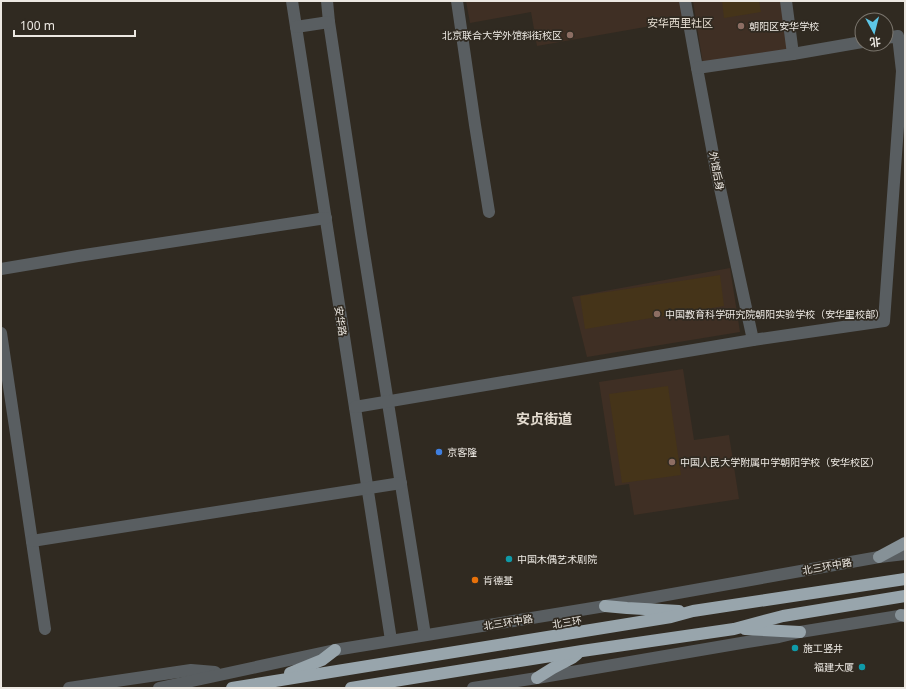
<svg xmlns="http://www.w3.org/2000/svg" width="906" height="689" viewBox="0 0 906 689" font-family="'Noto Sans','Noto Sans SC',sans-serif">
  <style>
    .education { fill: #3f2f24 }
    .green { fill: #453419 }
    .lines { fill: none; stroke-linecap: round; stroke-linejoin: round }
    .minor { stroke: #595e61; stroke-width: 12 }
    .major { stroke: #869197; stroke-width: 12 }
    .highway { stroke: #98a5ac; stroke-width: 12 }
    .education-dot { fill: #8d6e63; stroke: #302a21; stroke-width: 1.5 }
    .shop-dot { fill: #3f7fe0; stroke: #302a21; stroke-width: 1.5 }
    .culture-dot { fill: #0f9aa8; stroke: #302a21; stroke-width: 1.5 }
    .food-dot { fill: #e8710a; stroke: #302a21; stroke-width: 1.5 }
    .labels { text-anchor: middle; stroke-width: 3.5; stroke-linejoin: round; paint-order: stroke }
    .poi-label { font-size: 10px; fill: #ece8e2; stroke: #302a21; text-anchor: start }
    .street-label { font-size: 10px; fill: #ece8e2; stroke: #302a21 }
    .neighbourhood-label { font-size: 11px; fill: #e4dcd0; stroke: #302a21 }
    .district-label { font-size: 14px; font-weight: bold; fill: #e4dcd0; stroke: #302a21 }
  </style>
  <rect width="100%" height="100%" fill="#302a21"/>
  <g class="education">
    <polygon points="466,1 682,1 685,20 537,46 531,12 470,23"/>
    <polygon points="693,1 782,1 790,51 703,64"/>
    <polygon points="730,268 740,332 587,357 572,297"/>
    <polygon points="683,369 694,440 729,435 739,499 634,515 629,484 615,486 599,382"/>
  </g>
  <g class="green">
    <polygon points="722,1 759,1 761,12 724,18"/>
    <polygon points="720,275 724,306 585,329 580,296"/>
    <polygon points="668,386 681,475 622,483 609,394"/>
  </g>
  <g class="lines">
    <g class="minor">
      <polyline points="292,1 391,640"/>
      <polyline points="327,1 329,22 361,234 425,635"/>
      <polyline points="457,1 475,125 489,212"/>
      <polyline points="685,1 697,68 716,170 753,340"/>
      <polyline points="786,1 793,54"/>
      <polyline points="296,27 329,22"/>
      <polyline points="697,68 793,54 862,42"/>
      <polyline points="1,269 78,256 326,218"/>
      <polyline points="1,333 45,629"/>
      <polyline points="355,407 753,340 884,321 902,71 898,36 886,38"/>
      <polyline points="32,541 401,483"/>
      <polyline points="69,688 191,670 215,672"/>
      <polyline points="159,688 335,650 605,606 879,557 905,554"/>
      <polyline points="473,688 537,678 747,642 779,637 800,632 905,615"/>
    </g>
    <g class="major">
      <polyline points="879,557 905,543"/>
      <polyline points="901,615 905,616"/>
    </g>
    <g class="highway">
      <polyline points="605,606 627,608 679,611"/>
      <polyline points="745,629 800,632"/>
      <polyline points="290,673 322,660 335,650"/>
      <polyline points="537,678 553,668 572,658 577,654"/>
      <polyline points="232,688 671,617 693,611 905,579"/>
      <polyline points="351,688 582,651 734,629 783,616 905,596"/>
    </g>
  </g>
  <g class="education-dot">
    <circle cx="741" cy="26" r="4"/>
    <circle cx="570" cy="35" r="4"/>
    <circle cx="657" cy="314" r="4"/>
    <circle cx="672" cy="462" r="4"/>
  </g>
  <circle class="shop-dot" cx="439" cy="452" r="4"/>
  <g class="culture-dot">
    <circle cx="509" cy="559" r="4"/>
    <circle cx="795" cy="648" r="4"/>
    <circle cx="862" cy="667" r="4"/>
  </g>
  <circle class="food-dot" cx="475" cy="580" r="4"/>
  <g class="labels">
    <g class="poi-label">
      <text x="749" y="30">朝阳区安华学校</text>
      <text x="562" y="39" text-anchor="end">北京联合大学外馆斜街校区</text>
      <text x="665" y="318">中国教育科学研究院朝阳实验学校（安华里校部）</text>
      <text x="447" y="456">京客隆</text>
      <text x="680" y="466">中国人民大学附属中学朝阳学校（安华校区）</text>
      <text x="517" y="563">中国木偶艺术剧院</text>
      <text x="483" y="584">肯德基</text>
      <text x="803" y="652">施工竖井</text>
      <text x="854" y="671" text-anchor="end">福建大厦</text>
    </g>
    <g class="street-label">
      <text transform="translate(717 171) rotate(79)" y="4">外馆后身</text>
      <text transform="translate(341 321) rotate(81)" y="4">安华路</text>
      <text transform="translate(827 566) rotate(-10)" y="4">北三环中路</text>
      <text transform="translate(508 622) rotate(-9)" y="4">北三环中路</text>
      <text transform="translate(567 622) rotate(-9)" y="4">北三环</text>
    </g>
    <g class="neighbourhood-label">
      <text x="680" y="27">安华西里社区</text>
    </g>
    <g class="district-label">
      <text x="544" y="424">安贞街道</text>
    </g>
  </g>
  <rect width="906" height="689" fill="none" stroke="#ece8e2" stroke-width="4"/>
  <g transform="translate(874 32) rotate(173)"><circle r="19" fill="#302a21" stroke="#7b766e"/>
  <path d="M0-3L7 15L0 10L-7 15Z" fill="#5dc7e8"/>
  <text y="-6" font-size="11" font-weight="bold" text-anchor="middle" fill="#ece8e2">北</text>
  </g>
  <path d="M14 30v6h121v-6" fill="none" stroke="#ece8e2" stroke-width="2"/>
  <text x="20" y="30" font-size="12" fill="#ece8e2" stroke="#302a21" stroke-width="3" paint-order="stroke">100 m</text>
</svg>
